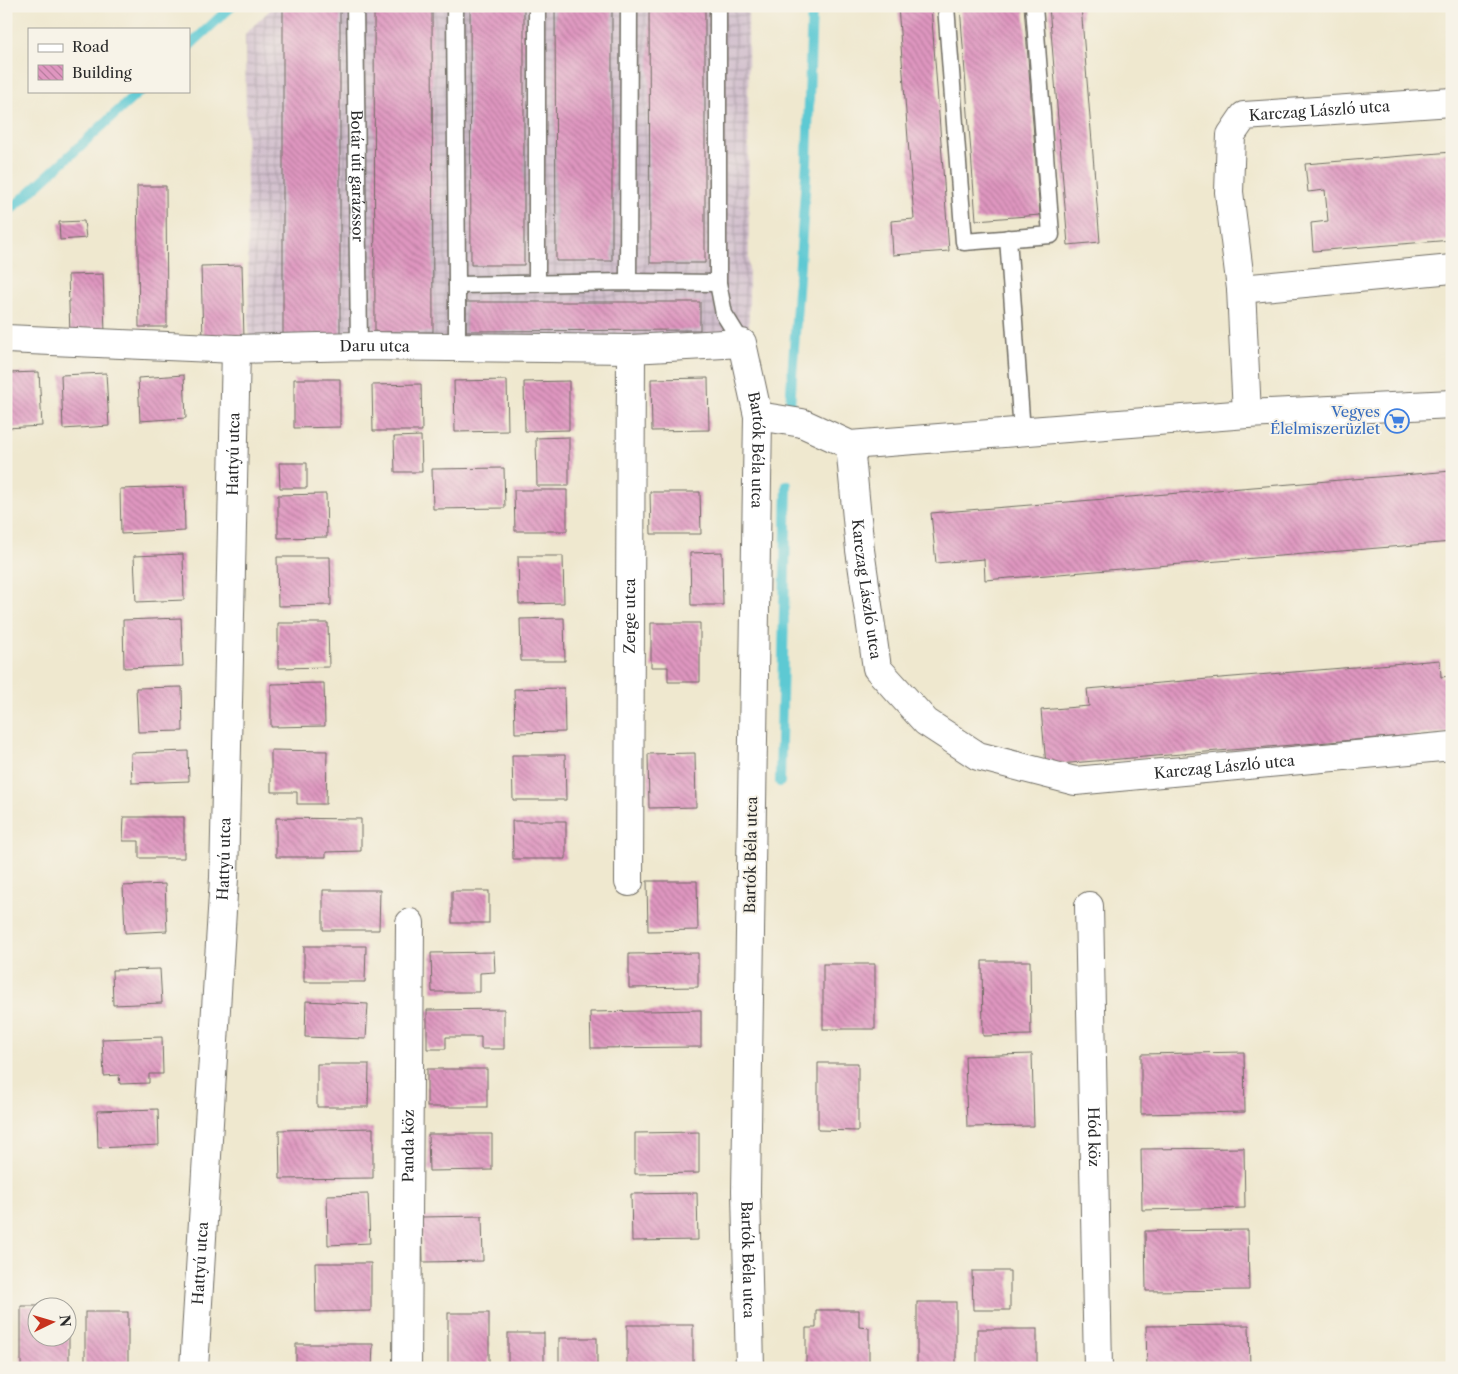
<svg xmlns="http://www.w3.org/2000/svg" width="1458" height="1374" viewBox="0 0 1458 1374" font-family="'Libre Caslon Text',serif">
  <style>
    .industrial { fill: url(#industrial-grid) }
    .lines { fill: none; stroke-linecap: round; stroke-linejoin: round }
    .stream { stroke: #5dc9d3; stroke-width: 10 }
    .building { fill: url(#building-back-hatch) }
    .service-casing { stroke: #706d64; stroke-width: 19 }
    .minor-casing { stroke: #706d64; stroke-width: 30 }
    .service { stroke: #fff; stroke-width: 16 }
    .minor { stroke: #fff; stroke-width: 28 }
    .labels { text-anchor: middle; stroke-width: 4; stroke-linejoin: round; paint-order: stroke }
    .street-label { font-size: 15px; fill: #2b2b2b; stroke: #f7f3e8 }
    .shop-label { font-size: 15px; fill: #366cbe; stroke: #f7f3e8; text-anchor: end }
  </style>
  <defs>
    <pattern id="industrial-grid" width="8" height="8" patternUnits="userSpaceOnUse" patternTransform="scale(1.25)"><rect width="8" height="8" fill="#d0bdcc"/><path d="M0 4h8M4 0v8" fill="none" stroke="#a99aa6"/></pattern>
    <pattern id="building-back-hatch" width="6" height="6" patternUnits="userSpaceOnUse" patternTransform="scale(1.25)"><rect width="6" height="6" fill="#df96c0"/><path d="M-1 5l2 2M0 0l6 6M5-1l2 2" fill="none" stroke="#b57b9c"/></pattern>
  </defs>
  <rect width="100%" height="100%" fill="#f7f3e8"/>
  <filter id="ink" filterUnits="userSpaceOnUse"><feTurbulence type="fractalNoise" baseFrequency=".02" numOctaves="2"/><feDisplacementMap in="SourceGraphic" scale="10" xChannelSelector="R" yChannelSelector="G"/><feConvolveMatrix kernelMatrix="1 2 1 2 8 2 1 2 1" color-interpolation-filters="sRGB"/></filter>
  <filter id="wash" filterUnits="userSpaceOnUse"><feTurbulence type="fractalNoise" baseFrequency=".0096" numOctaves="4" result="noise"/><feDisplacementMap in="SourceGraphic" scale="20" xChannelSelector="R" yChannelSelector="G"/><feGaussianBlur stdDeviation="1.12" result="paint"/><feColorMatrix in="noise" values="0 0 0 0 0 0 0 0 0 0 0 0 0 0 0 0 0 1.4 0 .05"/><feComposite in="paint" operator="in"/></filter>
  <g filter="url(#wash)">
    <rect width="100%" height="100%" fill="#efe8cf"/>
    <polygon class="industrial" points="274,6 748,6 749,337 249,341 245,34"/>
    <g class="lines">
      <g class="stream">
        <polyline points="189,46 232,6"/>
        <polyline points="6,214 140,91"/>
        <polyline points="789,420 807,162 812,6"/>
        <polyline points="780,782 787,485"/>
      </g>
    </g>
    <g id="blocks">
      <g class="building">
        <rect x="283" y="6" width="57" height="328"/>
        <polygon points="374,6 432,6 433,332 375,332"/>
        <polygon points="470,6 524,6 524,265 471,265"/>
        <polygon points="555,6 612,6 612,261 556,261"/>
        <polygon points="649,6 705,6 705,263 650,263"/>
        <polygon points="898,6 931,6 949,251 893,255 891,221 914,219"/>
        <polygon points="960,6 1024,6 1040,215 976,220"/>
        <polygon points="1049,6 1081,6 1100,242 1068,245"/>
        <polygon points="1452,152 1452,240 1313,251 1311,223 1328,221 1325,190 1308,192 1305,164"/>
        <polygon points="137,186 166,186 167,327 139,327"/>
        <polygon points="84,221 86,238 60,240 59,222"/>
        <polygon points="242,265 244,339 203,340 201,266"/>
        <polygon points="103,274 105,333 70,334 68,275"/>
        <polygon points="466,302 700,302 700,330 466,331"/>
        <polygon points="39,372 42,426 6,428 6,402 10,402 8,373"/>
        <polygon points="106,373 109,426 63,429 61,375"/>
        <polygon points="184,375 186,418 140,421 138,378"/>
        <polygon points="708,378 709,430 652,431 651,379"/>
        <polygon points="294,379 340,379 340,427 294,428"/>
        <polygon points="507,380 508,431 455,432 454,381"/>
        <polygon points="569,381 569,430 525,431 524,382"/>
        <polygon points="421,384 422,431 373,431 372,385"/>
        <polygon points="421,436 422,472 395,472 394,437"/>
        <polygon points="569,437 569,486 537,486 536,438"/>
        <polygon points="279,463 307,463 307,488 280,488"/>
        <polygon points="504,468 505,508 433,509 432,469"/>
        <polygon points="1452,471 1452,542 985,580 984,559 936,563 931,513"/>
        <polygon points="184,487 185,531 121,534 120,489"/>
        <polygon points="514,490 567,490 567,531 515,531"/>
        <polygon points="650,492 700,492 701,534 651,534"/>
        <polygon points="326,494 327,537 278,538 278,495"/>
        <polygon points="722,552 723,605 691,605 690,553"/>
        <polygon points="183,554 184,600 136,602 134,556"/>
        <polygon points="518,556 563,556 564,603 519,604"/>
        <polygon points="277,557 330,557 331,605 278,606"/>
        <polygon points="181,618 183,666 124,668 123,620"/>
        <polygon points="564,618 565,661 521,661 520,619"/>
        <polygon points="278,623 328,623 329,667 278,668"/>
        <polygon points="651,623 700,623 700,682 668,682 668,667 651,667"/>
        <polygon points="1440,660 1441,677 1452,676 1452,732 1046,765 1041,710 1089,706 1087,689"/>
        <polygon points="324,683 325,726 271,727 271,684"/>
        <polygon points="182,687 183,731 138,732 136,688"/>
        <polygon points="564,688 565,732 515,733 514,689"/>
        <polygon points="271,750 327,751 326,804 297,804 297,792 271,792"/>
        <polygon points="188,751 189,781 132,783 131,753"/>
        <polygon points="695,753 696,807 649,808 648,754"/>
        <polygon points="512,755 565,755 566,800 513,800"/>
        <polygon points="124,817 184,817 184,858 139,858 139,841 123,841"/>
        <polygon points="276,818 361,819 361,851 326,852 326,857 276,857"/>
        <polygon points="512,821 566,821 566,859 513,859"/>
        <polygon points="647,881 697,881 698,930 648,931"/>
        <polygon points="165,884 167,931 125,933 123,886"/>
        <polygon points="323,890 380,890 379,930 323,930"/>
        <rect x="452" y="891" width="37" height="32"/>
        <polygon points="304,946 366,946 365,982 304,982"/>
        <polygon points="494,952 495,972 480,973 480,992 432,992 431,953"/>
        <polygon points="698,953 698,987 629,988 629,954"/>
        <polygon points="982,961 1030,961 1031,1035 983,1036"/>
        <rect x="823" y="964" width="52" height="65"/>
        <polygon points="160,969 162,1003 113,1005 112,970"/>
        <polygon points="306,1001 368,1004 366,1039 305,1037"/>
        <polygon points="504,1009 504,1049 481,1049 481,1037 446,1037 446,1049 427,1049 427,1010"/>
        <polygon points="701,1010 701,1047 591,1048 590,1012"/>
        <polygon points="162,1037 163,1074 149,1074 149,1083 120,1084 119,1075 104,1076 102,1039"/>
        <polygon points="1244,1052 1245,1112 1141,1114 1141,1054"/>
        <polygon points="1032,1054 1034,1126 967,1127 965,1056"/>
        <polygon points="818,1063 858,1063 858,1131 818,1130"/>
        <polygon points="317,1064 369,1064 368,1107 317,1107"/>
        <rect x="427" y="1069" width="60" height="38"/>
        <polygon points="158,1109 159,1145 98,1148 97,1111"/>
        <polygon points="373,1128 373,1178 280,1179 279,1130"/>
        <polygon points="699,1132 699,1173 635,1174 635,1133"/>
        <polygon points="428,1134 492,1134 492,1170 429,1171"/>
        <polygon points="1244,1148 1245,1208 1142,1210 1141,1149"/>
        <polygon points="697,1193 698,1240 632,1241 631,1194"/>
        <polygon points="368,1194 370,1243 328,1245 327,1195"/>
        <polygon points="482,1216 483,1261 423,1262 422,1217"/>
        <polygon points="1248,1230 1249,1290 1146,1291 1145,1231"/>
        <polygon points="315,1263 371,1263 371,1311 316,1312"/>
        <polygon points="972,1271 1010,1271 1010,1310 973,1310"/>
        <rect x="917" y="1302" width="39" height="66"/>
        <polygon points="21,1306 38,1306 38,1336 69,1336 69,1368 21,1367"/>
        <polygon points="816,1310 859,1310 859,1327 869,1328 869,1368 806,1368 806,1328 816,1328"/>
        <rect x="85" y="1312" width="43" height="56"/>
        <rect x="448" y="1313" width="41" height="55"/>
        <rect x="627" y="1325" width="66" height="43"/>
        <polygon points="1249,1325 1250,1368 1147,1368 1146,1326"/>
        <rect x="977" y="1329" width="60" height="39"/>
        <rect x="508" y="1333" width="36" height="35"/>
        <rect x="559" y="1338" width="38" height="30"/>
        <polygon points="296,1344 373,1344 372,1368 296,1368"/>
      </g>
    </g>
  </g>
  <g filter="url(#ink)">
    <use href="#blocks" fill-opacity="0" stroke="#706d64" stroke-width="1"/>
    <g class="lines">
      <g class="service-casing">
        <g id="service">
          <path id="s1" d="M355 6 359 346"/>
          <polyline points="455,6 457,285 628,282 718,283"/>
          <polyline points="537,6 537,283"/>
          <polyline points="718,6 718,283 724,314 742,343"/>
          <polyline points="946,6 964,242 1051,235 1034,6"/>
          <polyline points="1008,238 1022,432"/>
          <polyline points="628,282 629,6"/>
          <polyline points="457,285 457,347"/>
        </g>
      </g>
      <g class="minor-casing">
        <g id="minor">
          <polyline points="1241,289 1452,269"/>
          <path id="s2" d="M6 339 236 349 359 346 631 349 742 343 758 416 746 1191 750 1368"/>
          <polyline points="1247,414 1452,404"/>
          <path id="s3" d="M758 416 802 423 850 445 1247 414 1241 289 1229 192 1231 135 1244 116 1452 102"/>
          <path id="s4" d="M850 445 860 550 877 668 926 722 978 756 1075 781 1452 746"/>
          <path id="s5" d="M629 882 631 349"/>
          <path id="s6" d="M1089 906 1098 1368"/>
          <path id="s7" d="M194 1368 224 878 236 349"/>
          <path id="s8" d="M407 1368 410 923"/>
        </g>
      </g>
      <use href="#service" class="service"/>
      <use href="#minor" class="minor"/>
    </g>
  </g>
  <defs>
    <g id="supermarket-ring" transform="scale(1.25)"><circle r="9.5" fill="#f7f3e8" stroke="#3f7fe0" stroke-width="1.5"/><path d="M-6-5.5h2.5l.6 2H6L4.5 2H-2.5L-4.4-4H-6ZM-1.5 3.2a1.3 1.3 0 1 0 .1 0ZM3 3.2a1.3 1.3 0 1 0 .1 0Z" fill="#3f7fe0"/></g>
  </defs>
  <g fill-rule="evenodd">
    <use href="#supermarket-ring" x="1397" y="421"/>
  </g>
  <g class="labels">
    <g class="street-label">
      <text dy="5" stroke="none"><textPath href="#s3" startOffset="874">Karczag László utca</textPath></text>
      <text dy="5" stroke="none"><textPath href="#s1" startOffset="170">Botár úti garázssor</textPath></text>
      <text dy="5" stroke="none"><textPath href="#s2" startOffset="369">Daru utca</textPath></text>
      <text dy="5" stroke="none"><textPath href="#s2" startOffset="845">Bartók Béla utca</textPath></text>
      <text dy="5" stroke="none"><textPath href="#s7" startOffset="915">Hattyú utca</textPath></text>
      <text dy="5" stroke="none"><textPath href="#s4" startOffset="145">Karczag László utca</textPath></text>
      <text dy="5" stroke="none"><textPath href="#s5" startOffset="266">Zerge utca</textPath></text>
      <text dy="5" stroke="none"><textPath href="#s4" startOffset="610">Karczag László utca</textPath></text>
      <text transform="translate(751 855) rotate(-89)" y="5">Bartók Béla utca</text>
      <text dy="5" stroke="none"><textPath href="#s7" startOffset="510">Hattyú utca</textPath></text>
      <text dy="5" stroke="none"><textPath href="#s6" startOffset="231">Hód köz</textPath></text>
      <text dy="5" stroke="none"><textPath href="#s8" startOffset="222">Panda köz</textPath></text>
      <text dy="5" stroke="none"><textPath href="#s2" startOffset="1655">Bartók Béla utca</textPath></text>
      <text dy="5" stroke="none"><textPath href="#s7" startOffset="105">Hattyú utca</textPath></text>
    </g>
    <g class="shop-label">
      <text x="1380" y="417">Vegyes<tspan x="1380" dy="17">Élelmiszerüzlet</tspan></text>
    </g>
  </g>
  <rect width="1458" height="1374" fill="none" stroke="#f7f3e8" stroke-width="25"/>
  <rect x="28" y="28" width="162" height="65" fill="#f7f3e8" stroke="#a5a39c"/>
  <rect x="38" y="44" width="25" height="8" fill="#ffffff" stroke="#a5a39c"/>
  <text x="72" y="52" font-size="15" fill="#2b2b2b">Road</text>
  <rect x="38" y="65" width="25" height="15" fill="url(#building-back-hatch)" stroke="#a5a39c"/>
  <text x="72" y="78" font-size="15" fill="#2b2b2b">Building</text>
  <g transform="translate(52 1322) rotate(85)"><circle r="24" fill="#f7f3e8" stroke="#a5a39c"/>
  <path d="M0-4L9 19L0 12L-9 19Z" fill="#c8321e"/>
  <text y="-8" font-size="14" font-weight="bold" text-anchor="middle" fill="#2b2b2b">N</text>
  </g>
</svg>
